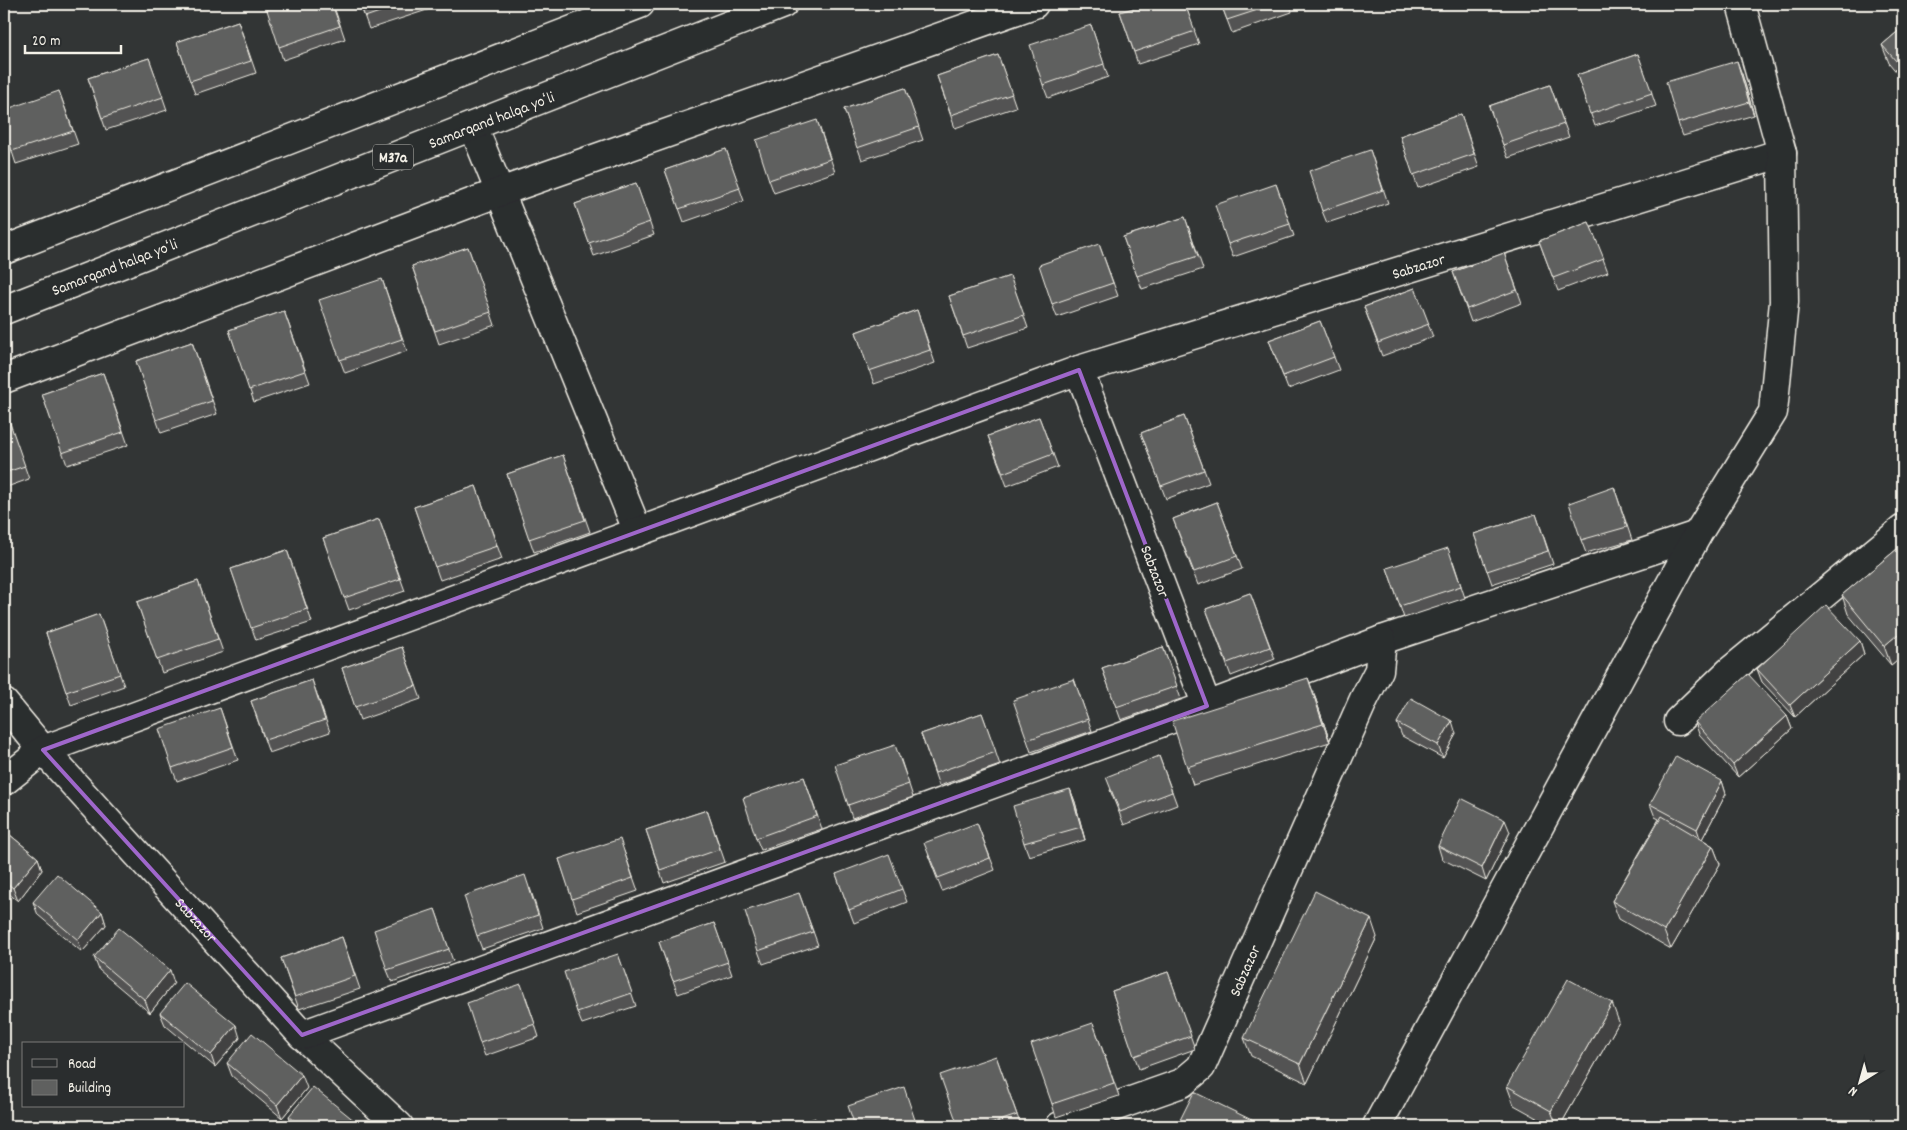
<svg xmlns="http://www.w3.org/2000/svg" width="1907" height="1130" viewBox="0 0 1907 1130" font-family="Dekko,sans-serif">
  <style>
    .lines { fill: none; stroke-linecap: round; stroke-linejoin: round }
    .street-casing { stroke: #f4f1e8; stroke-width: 31 }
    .highway-casing { stroke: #f4f1e8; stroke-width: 31 }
    .street { stroke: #2a2d2e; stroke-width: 28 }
    .highway { stroke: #2a2d2e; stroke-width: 28 }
    .wall { fill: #525352; stroke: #f4f1e8 }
    .shaded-wall { fill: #424342; stroke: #f4f1e8 }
    .building { fill: #5f605f; stroke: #f4f1e8 }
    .marked { fill: none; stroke: #9f67cb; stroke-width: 4; stroke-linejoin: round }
    .labels { text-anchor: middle; stroke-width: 5; stroke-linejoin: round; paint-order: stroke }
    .shield { fill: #2a2d2e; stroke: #b7b6b0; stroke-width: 1 }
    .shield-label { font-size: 15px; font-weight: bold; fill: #f4f1e8 }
    .street-label { font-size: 16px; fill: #f4f1e8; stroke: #2a2d2e }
  </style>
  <rect width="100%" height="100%" fill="#323535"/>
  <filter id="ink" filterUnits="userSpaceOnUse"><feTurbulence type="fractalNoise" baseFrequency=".02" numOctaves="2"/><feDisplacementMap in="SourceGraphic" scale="10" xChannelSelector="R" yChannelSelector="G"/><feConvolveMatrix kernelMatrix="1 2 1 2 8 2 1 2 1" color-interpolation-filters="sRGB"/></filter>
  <g filter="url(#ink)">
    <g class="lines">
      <g class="street-casing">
        <g id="street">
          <polyline points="473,126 638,532"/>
          <polyline points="4,379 500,192 1034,4"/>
          <polyline points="1382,640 1697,535"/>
          <path id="s1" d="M4 703 43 750 302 1035 399 1126"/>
          <polyline points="1678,721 1730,671 1903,529"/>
          <polyline points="4,781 43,750 1079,370"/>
          <polyline points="302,1035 1207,706"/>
          <path id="s2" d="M1060 1126 1182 1083 1201 1067 1364 699 1379 670 1382 640 1207 706 1079 370 1782 153"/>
          <polyline points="1377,1126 1697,535 1773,412 1784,302 1782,153 1741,4"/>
        </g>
      </g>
      <g class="highway-casing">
        <g id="highway">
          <polyline points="4,250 640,4"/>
          <polyline points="4,310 783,4"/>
        </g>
      </g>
      <use href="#street" class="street"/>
      <use href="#highway" class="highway"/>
    </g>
    <g class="wall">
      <polygon points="333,4 345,39 283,60 279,47"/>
      <polygon points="360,4 428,4 430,9 369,29"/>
      <polygon points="1185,4 1199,44 1138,64 1120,12"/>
      <polygon points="1221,4 1290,4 1292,12 1232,33"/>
      <polygon points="238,21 256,73 195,94 177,42"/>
      <polygon points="1091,25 1108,77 1048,98 1043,85"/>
      <polygon points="1903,27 1903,80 1889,63 1882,45"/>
      <polygon points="1638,54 1656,106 1595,126 1577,75"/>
      <polygon points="998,55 1016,107 955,128 937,76"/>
      <polygon points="149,58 167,110 106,130 88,78"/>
      <polygon points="1742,74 1754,115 1683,136 1678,123"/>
      <polygon points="1550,85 1569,137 1508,158 1489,106"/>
      <polygon points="905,88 923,140 862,160 844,109"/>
      <polygon points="59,91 78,144 16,164 4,127"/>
      <polygon points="1461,114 1479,167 1418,188 1400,136"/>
      <polygon points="817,120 835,172 774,193 769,180"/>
      <polygon points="726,149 744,201 684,222 665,170"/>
      <polygon points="1370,150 1388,203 1327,223 1322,211"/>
      <polygon points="636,183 654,235 594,256 575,204"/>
      <polygon points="1276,184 1294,236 1233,257 1228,244"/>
      <polygon points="1185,217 1203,269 1142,289 1123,237"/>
      <polygon points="1589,222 1608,272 1558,291 1539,241"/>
      <polygon points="1099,244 1118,296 1057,317 1052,304"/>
      <polygon points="468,247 495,325 439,344 412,266"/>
      <polygon points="1504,253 1522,303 1471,322 1453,272"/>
      <polygon points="1010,276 1028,328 967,348 949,296"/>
      <polygon points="382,279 407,351 345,373 340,360"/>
      <polygon points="1415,288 1433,337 1382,356 1364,307"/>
      <polygon points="917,310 935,363 874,384 856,332"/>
      <polygon points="284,311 310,383 254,402 229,330"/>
      <polygon points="1320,321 1339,370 1288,389 1269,340"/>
      <polygon points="192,342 217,414 161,433 136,361"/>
      <polygon points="103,373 128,445 67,465 42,394"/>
      <polygon points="4,407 29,479 4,488"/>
      <polygon points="1184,416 1209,483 1166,499 1141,433"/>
      <polygon points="1039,417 1058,467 1007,486 988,436"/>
      <polygon points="563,455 590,532 534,552 507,474"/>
      <polygon points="476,486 502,559 440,580 414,507"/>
      <polygon points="1614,487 1632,540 1586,553 1581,540"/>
      <polygon points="1217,502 1242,569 1198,585 1173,519"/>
      <polygon points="1536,514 1553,564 1492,584 1474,534"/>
      <polygon points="379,519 405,591 349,610 323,538"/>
      <polygon points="1903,544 1903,655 1891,665 1848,614 1842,595"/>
      <polygon points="287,550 312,622 256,640 231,569"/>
      <polygon points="1453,561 1465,598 1404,618 1387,568"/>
      <polygon points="198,581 223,652 162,673 137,602"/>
      <polygon points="1250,593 1275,659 1231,676 1206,609"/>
      <polygon points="99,614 124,686 71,705 46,633"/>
      <polygon points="1860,641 1864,654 1795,717 1762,682 1757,669"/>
      <polygon points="402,647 421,699 360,720 342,668"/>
      <polygon points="1163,647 1181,699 1121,720 1102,668"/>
      <polygon points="1074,679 1092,731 1031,752 1027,740"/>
      <polygon points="312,680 330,732 269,753 251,701"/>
      <polygon points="1315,697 1330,742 1193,785 1187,767"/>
      <polygon points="220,708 238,760 177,781 172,768"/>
      <polygon points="982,713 1000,765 939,786 921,734"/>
      <polygon points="1787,716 1792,729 1738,777 1699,734 1695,722"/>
      <polygon points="1397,723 1456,734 1443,758 1402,736"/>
      <polygon points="1159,756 1177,805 1124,825 1110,790"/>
      <polygon points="900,757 913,797 852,818 848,805"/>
      <polygon points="804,777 822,829 761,850 756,838"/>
      <polygon points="1722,781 1726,794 1702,839 1713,846 1720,864 1671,949 1619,919 1612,901 1659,819 1655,817 1650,804"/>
      <polygon points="1070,789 1075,802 1085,840 1029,856 1024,843"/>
      <polygon points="707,810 725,862 664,883 646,830"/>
      <polygon points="977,823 995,870 942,891 928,855"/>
      <polygon points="4,830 38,858 42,870 18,901 4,890"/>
      <polygon points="1510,832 1486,881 1442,859 1438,846"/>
      <polygon points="624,851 638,891 577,912 559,859"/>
      <polygon points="836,874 902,889 907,902 854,923"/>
      <polygon points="530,888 543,928 482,949 477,936"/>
      <polygon points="799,893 818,945 763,964 758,951"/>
      <polygon points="33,902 102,912 106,925 82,952 38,915"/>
      <polygon points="435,909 453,961 392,982 387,970"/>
      <polygon points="714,923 732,975 678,994 659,942"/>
      <polygon points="342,937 360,989 299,1009 281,958"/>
      <polygon points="1377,937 1307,1083 1251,1056 1244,1038"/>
      <polygon points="618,954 636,1006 582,1024 577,1012"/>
      <polygon points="94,957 174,983 150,1013 99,970"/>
      <polygon points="1168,972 1195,1049 1139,1069 1112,991"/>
      <polygon points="526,997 539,1037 485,1056 480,1043"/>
      <polygon points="160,1013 240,1038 215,1067 165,1025"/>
      <polygon points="1619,1022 1560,1126 1552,1126 1514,1105 1507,1086"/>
      <polygon points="1093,1023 1119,1096 1056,1117 1052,1104"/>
      <polygon points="996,1056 1021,1126 958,1126"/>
      <polygon points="227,1063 307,1088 282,1118 232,1076"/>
      <polygon points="289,1116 361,1126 292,1126"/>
    </g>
    <g class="shaded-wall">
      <polygon points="1737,61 1742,74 1754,115 1749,102"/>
      <polygon points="1903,630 1903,655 1891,665 1884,646"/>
      <polygon points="1860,641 1864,654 1795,717 1790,705"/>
      <polygon points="1308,678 1315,697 1330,742 1323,724"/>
      <polygon points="1787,716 1792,729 1738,777 1733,765"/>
      <polygon points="1452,721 1456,734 1443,758 1438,745"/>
      <polygon points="1722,781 1726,794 1701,841 1697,829"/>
      <polygon points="1070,789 1075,802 1085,840 1081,827"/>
      <polygon points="1505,820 1510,832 1486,881 1482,868"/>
      <polygon points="1713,846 1720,864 1671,949 1664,931"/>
      <polygon points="38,858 42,870 18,901 13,888"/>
      <polygon points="102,912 106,925 82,952 78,940"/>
      <polygon points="1371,919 1377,937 1307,1083 1300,1064"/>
      <polygon points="170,970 174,983 150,1013 145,1000"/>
      <polygon points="1612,1003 1619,1022 1560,1126 1557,1126 1551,1111"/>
      <polygon points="236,1025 240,1038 215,1067 211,1055"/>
      <polygon points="302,1075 307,1088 282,1118 277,1105"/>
    </g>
    <g class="building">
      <polygon points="276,4 332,4 340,26 279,47 266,7"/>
      <polygon points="360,4 403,4 365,17"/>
      <polygon points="1146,4 1185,4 1195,31 1134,52 1120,12"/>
      <polygon points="1221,4 1276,4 1227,20"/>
      <polygon points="238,21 251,61 190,81 177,42"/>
      <polygon points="1091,25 1104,64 1043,85 1030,45"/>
      <polygon points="1903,27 1903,69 1882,45"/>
      <polygon points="1638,54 1652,93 1590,114 1577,75"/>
      <polygon points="998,55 1012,94 951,115 937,76"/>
      <polygon points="149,58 163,97 102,118 88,78"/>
      <polygon points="1737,61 1749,102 1678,123 1666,82"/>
      <polygon points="1550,85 1564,124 1503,145 1489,106"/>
      <polygon points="905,88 919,127 857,148 844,109"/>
      <polygon points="59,91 73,131 12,151 4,127 4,110"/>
      <polygon points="1461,114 1474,154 1413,175 1400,136"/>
      <polygon points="817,120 830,159 769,180 756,140"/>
      <polygon points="726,149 740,188 679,209 665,170"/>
      <polygon points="1370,150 1383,190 1322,211 1309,171"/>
      <polygon points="636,183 650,222 589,243 575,204"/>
      <polygon points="1276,184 1290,224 1228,244 1215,205"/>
      <polygon points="1185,217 1198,256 1137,276 1123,237"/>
      <polygon points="1589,222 1604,259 1553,278 1539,241"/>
      <polygon points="1099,244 1113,283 1052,304 1039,265"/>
      <polygon points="468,247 491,312 435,331 412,266"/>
      <polygon points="1504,253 1517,290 1467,309 1453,272"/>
      <polygon points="1010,276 1024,315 963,336 949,296"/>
      <polygon points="382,279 402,339 340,360 319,300"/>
      <polygon points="1415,288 1429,324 1378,343 1364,307"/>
      <polygon points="917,310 930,350 869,371 856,332"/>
      <polygon points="284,311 305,371 249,390 229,330"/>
      <polygon points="1320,321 1334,357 1283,376 1269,340"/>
      <polygon points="192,342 212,401 156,420 136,361"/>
      <polygon points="103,373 123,432 62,453 42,394"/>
      <polygon points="4,406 25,466 4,473"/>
      <polygon points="1184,416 1204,470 1161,486 1141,433"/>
      <polygon points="1039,417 1053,454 1003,473 988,436"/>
      <polygon points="563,455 585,520 529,539 507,474"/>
      <polygon points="476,486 497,546 435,567 414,507"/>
      <polygon points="1614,487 1627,527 1581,540 1569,503"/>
      <polygon points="1217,502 1237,556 1194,572 1173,519"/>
      <polygon points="1536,514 1548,551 1487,571 1474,534"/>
      <polygon points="379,519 400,579 344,598 323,538"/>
      <polygon points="1903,544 1903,630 1884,646 1842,595"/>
      <polygon points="1448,548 1461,586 1400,606 1387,568"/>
      <polygon points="287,550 307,609 251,628 231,569"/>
      <polygon points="198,581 218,639 157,660 137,602"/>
      <polygon points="1250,593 1270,647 1227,663 1206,609"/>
      <polygon points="1826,605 1860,641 1790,705 1757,669"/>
      <polygon points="99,614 120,674 66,692 46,633"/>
      <polygon points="402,647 416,686 355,707 342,668"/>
      <polygon points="1163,647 1177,686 1116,707 1102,668"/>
      <polygon points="1748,674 1787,716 1733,765 1695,722"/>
      <polygon points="1308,678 1323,724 1187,767 1172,721"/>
      <polygon points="1074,679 1088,719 1027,740 1013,700"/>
      <polygon points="312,680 325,720 265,740 251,701"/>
      <polygon points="1411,698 1452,721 1438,745 1397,723"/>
      <polygon points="220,708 233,747 172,768 159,729"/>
      <polygon points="982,713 996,752 935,773 921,734"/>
      <polygon points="895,745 909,784 848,805 835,765"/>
      <polygon points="1159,756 1172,792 1120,812 1106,777"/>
      <polygon points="1676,756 1722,781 1697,829 1650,804"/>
      <polygon points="804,777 817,816 756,838 743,798"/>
      <polygon points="1070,789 1081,827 1024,843 1013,806"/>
      <polygon points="1461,798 1505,820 1482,868 1438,846"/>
      <polygon points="707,810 720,849 660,870 646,830"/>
      <polygon points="1662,816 1713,846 1664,931 1612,901"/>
      <polygon points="977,823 990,858 938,878 924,843"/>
      <polygon points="4,830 38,858 13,888 4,881"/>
      <polygon points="620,839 633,878 572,899 559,859"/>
      <polygon points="889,854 902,889 849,910 836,874"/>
      <polygon points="57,874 102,912 78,940 33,902"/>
      <polygon points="525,875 538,915 477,936 464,896"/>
      <polygon points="1315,891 1371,919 1300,1064 1244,1038"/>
      <polygon points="799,893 813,932 758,951 745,911"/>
      <polygon points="435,909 449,949 387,970 374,930"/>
      <polygon points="714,923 728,962 673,981 659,942"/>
      <polygon points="119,928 170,970 145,1000 94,957"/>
      <polygon points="342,937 355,976 295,997 281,958"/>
      <polygon points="618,954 632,993 577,1012 564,972"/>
      <polygon points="1168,972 1191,1036 1134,1056 1112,991"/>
      <polygon points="1568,979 1612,1003 1551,1111 1507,1086"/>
      <polygon points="185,983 236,1025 211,1055 160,1013"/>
      <polygon points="521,984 535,1024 480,1043 467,1003"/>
      <polygon points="1093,1023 1114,1083 1052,1104 1031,1044"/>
      <polygon points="252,1033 302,1075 277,1105 227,1063"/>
      <polygon points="996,1056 1017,1115 985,1126 958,1126 940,1075"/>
      <polygon points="313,1087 361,1126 301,1126 289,1116"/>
      <polygon points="904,1087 917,1126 855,1126 848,1106"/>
      <polygon points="1194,1092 1264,1126 1177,1126"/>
      <polygon points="815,1118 818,1126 791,1126"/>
    </g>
  </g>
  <path class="marked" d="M1079 370 1207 706 302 1035 43 750Z"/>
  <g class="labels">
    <rect class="shield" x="373" y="144.5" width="40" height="25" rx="4"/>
    <g class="shield-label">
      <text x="393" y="162">M37a</text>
    </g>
    <g class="street-label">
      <text transform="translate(491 119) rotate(-21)" y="6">Samarqand halqa yoʻli</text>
      <text transform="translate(114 266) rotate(-21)" y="6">Samarqand halqa yoʻli</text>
      <text dy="6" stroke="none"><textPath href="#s2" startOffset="1521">Sabzazor</textPath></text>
      <text transform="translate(1156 571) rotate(69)" y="6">Sabzazor</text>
      <text dy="6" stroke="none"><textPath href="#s1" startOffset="290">Sabzazor</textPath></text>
      <text dy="6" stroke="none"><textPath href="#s2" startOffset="260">Sabzazor</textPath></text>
    </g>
  </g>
  <rect width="1907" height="1130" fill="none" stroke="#2a2d2e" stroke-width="20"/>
  <rect x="10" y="10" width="1887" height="1110" fill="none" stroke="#f4f1e8" stroke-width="2" filter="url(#ink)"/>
  <rect x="22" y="1042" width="162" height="65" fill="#2a2d2e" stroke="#7b7b78"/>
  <rect x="32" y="1059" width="25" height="8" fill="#2a2d2e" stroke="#7b7b78"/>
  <text x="68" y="1068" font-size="15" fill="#f4f1e8">Road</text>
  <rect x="32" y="1080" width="25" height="15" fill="#5f605f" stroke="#7b7b78"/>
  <text x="68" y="1092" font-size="15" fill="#f4f1e8">Building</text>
  <g transform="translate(1860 1082) rotate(217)" stroke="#2a2d2e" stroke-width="4" paint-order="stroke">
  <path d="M0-4L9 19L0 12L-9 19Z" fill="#f4f1e8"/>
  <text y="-8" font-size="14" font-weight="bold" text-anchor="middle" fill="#f4f1e8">N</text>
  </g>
  <path d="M25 45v8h96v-8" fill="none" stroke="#f4f1e8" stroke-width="2.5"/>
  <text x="32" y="45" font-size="15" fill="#f4f1e8" stroke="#2a2d2e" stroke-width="4" paint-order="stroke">20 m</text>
</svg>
